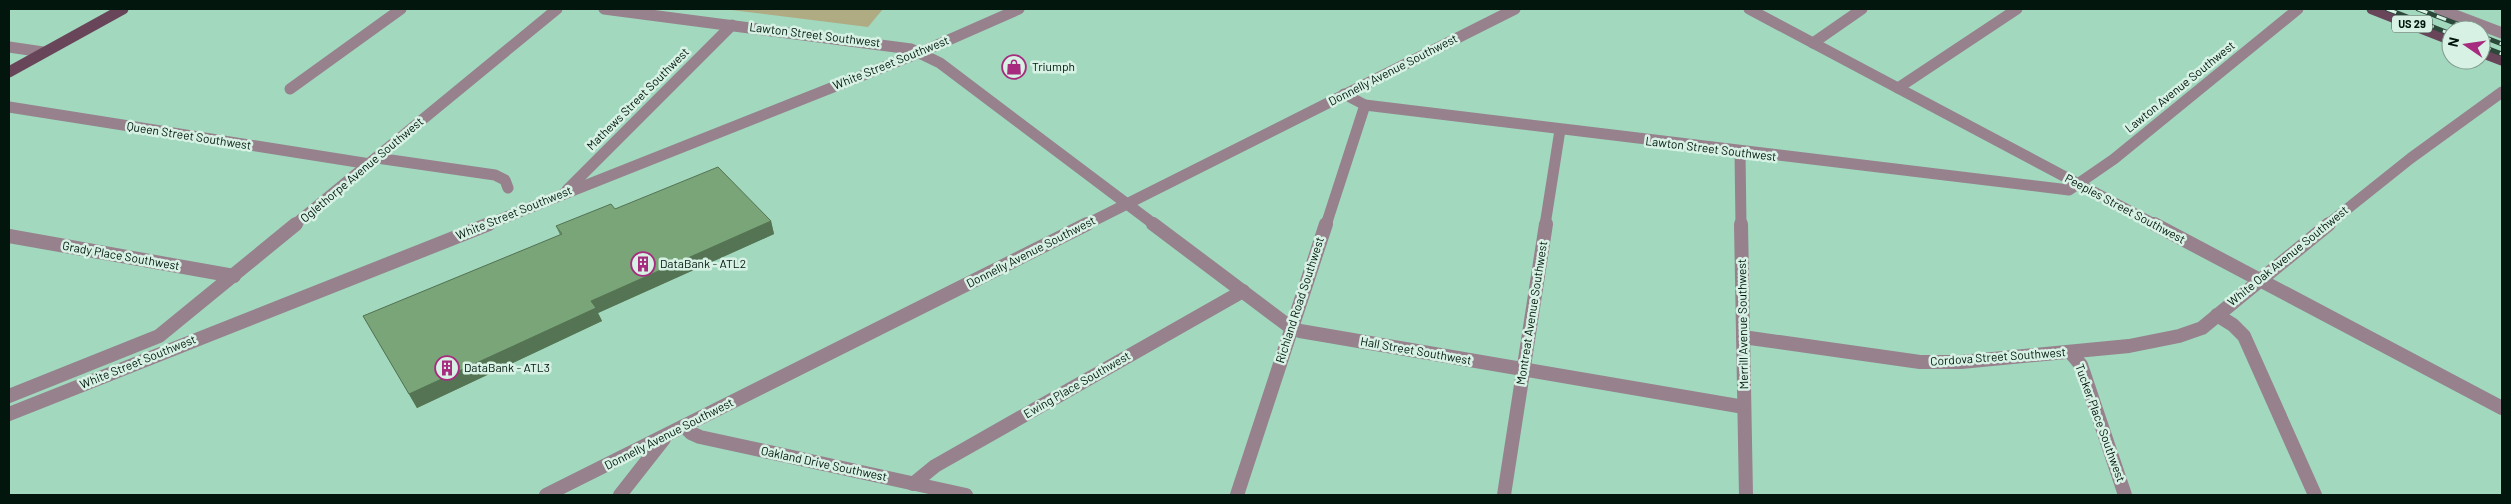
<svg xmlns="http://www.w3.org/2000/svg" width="2511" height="504" viewBox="0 0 2511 504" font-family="Barlow,sans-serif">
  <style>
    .green { fill: #afac83 }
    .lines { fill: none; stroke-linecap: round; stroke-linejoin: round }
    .minor-far1 { stroke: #96818d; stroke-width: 11 }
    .minor { stroke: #96818d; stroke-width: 14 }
    .major { stroke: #69455a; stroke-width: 11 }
    .rail-casing { stroke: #2b483b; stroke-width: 5 }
    .rail { stroke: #d7f2e4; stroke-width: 3; stroke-dasharray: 10; stroke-linecap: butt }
    .wall { fill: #688e67 }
    .shaded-wall { fill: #557454 }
    .building { fill: #79a578; stroke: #557454 }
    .labels { text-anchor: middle; stroke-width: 5; stroke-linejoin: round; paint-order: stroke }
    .shield { fill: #d7f2e4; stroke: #42584e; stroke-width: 1 }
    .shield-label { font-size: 11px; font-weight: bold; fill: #02160e }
    .street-label { font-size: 12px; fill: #02160e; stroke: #d7f2e4 }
    .poi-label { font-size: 12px; fill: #02160e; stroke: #d7f2e4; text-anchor: start }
  </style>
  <rect width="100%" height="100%" fill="#a1d8be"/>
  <polygon class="green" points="723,9 883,9 868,27"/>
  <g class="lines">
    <g class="minor-far1">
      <polyline points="604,9 911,49 940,63 1155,225"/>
      <polyline points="1749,9 2156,225"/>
      <polyline points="2439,9 2502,33"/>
      <polyline points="1813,43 1862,9"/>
      <polyline points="9,47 43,52"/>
      <polyline points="1898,88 2017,9"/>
      <polyline points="290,89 401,9"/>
      <polyline points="1344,94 1365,105 2069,190 2114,159 2298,9"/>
      <polyline points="9,107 370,164"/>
      <polyline points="1740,152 1741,225"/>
      <polyline points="377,158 495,175 505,180 508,188"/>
      <polyline points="567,190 732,25"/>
      <polyline points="294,225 557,9"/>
      <polyline points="486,225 919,53 1019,9"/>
      <polyline points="1085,225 1515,9"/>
      <polyline points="1326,225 1365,105"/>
      <polyline points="1545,225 1560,130"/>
      <polyline points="2327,225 2411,158 2502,92"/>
    </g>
    <g class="minor">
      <polyline points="1153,224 1290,327 1300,331 1744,407"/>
      <polyline points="1741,224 1746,495"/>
      <polyline points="2154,224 2502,408"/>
      <polyline points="9,236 234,276"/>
      <polyline points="2217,315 2233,325 2244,336 2315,495"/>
      <polyline points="1743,337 1920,362 1961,362 2129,346 2179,336 2202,328 2329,224"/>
      <polyline points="2071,353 2081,365 2125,495"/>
      <polyline points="9,396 159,336 296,224"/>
      <polyline points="9,414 489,224"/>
      <polyline points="684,426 691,433 700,437 966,495"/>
      <polyline points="913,484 935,466 1243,291"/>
      <polyline points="546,495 1087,224"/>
      <polyline points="620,495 664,439"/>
      <polyline points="1237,495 1326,224"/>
      <polyline points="1504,495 1546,224"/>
    </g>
    <g class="major">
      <polyline points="2372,9 2451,40"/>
      <polyline points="2481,52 2502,60"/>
      <polyline points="9,72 123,9"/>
    </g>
    <g class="rail-casing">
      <g id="rail">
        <polyline points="2387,9 2451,34"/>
        <polyline points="2418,9 2473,30"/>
        <polyline points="2481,36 2502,44"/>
        <polyline points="2481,46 2502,54"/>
      </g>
    </g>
    <use href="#rail" class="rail"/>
  </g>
  <polygon class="wall" points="615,209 771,221 774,234 598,313 602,321 417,408 363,316 560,235 556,226"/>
  <polygon class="shaded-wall" points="771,221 774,234 598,313 602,321 417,408 409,394 591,301"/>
  <polygon class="building" points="718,167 771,221 591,301 596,308 409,394 363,316 562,234 556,226 611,204 615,209"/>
  <defs>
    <g id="shop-ring" transform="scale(1.25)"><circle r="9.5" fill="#d7f2e4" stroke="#a72c7f" stroke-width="1.5"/><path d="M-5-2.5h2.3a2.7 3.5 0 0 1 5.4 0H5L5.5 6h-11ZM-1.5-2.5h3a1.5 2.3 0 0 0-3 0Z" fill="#a72c7f"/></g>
    <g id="building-ring" transform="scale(1.25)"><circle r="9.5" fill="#d7f2e4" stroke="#a72c7f" stroke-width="1.5"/><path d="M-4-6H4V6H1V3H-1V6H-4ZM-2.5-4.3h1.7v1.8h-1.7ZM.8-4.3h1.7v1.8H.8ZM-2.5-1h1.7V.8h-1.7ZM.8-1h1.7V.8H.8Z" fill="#a72c7f"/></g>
  </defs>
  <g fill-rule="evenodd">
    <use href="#shop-ring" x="1014" y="67"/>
    <use href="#building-ring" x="643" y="264"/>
    <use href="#building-ring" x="447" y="368"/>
  </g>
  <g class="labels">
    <rect class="shield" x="2392" y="15.5" width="40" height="17" rx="4"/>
    <g class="shield-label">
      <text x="2412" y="28">US 29</text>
    </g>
    <g class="street-label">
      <text transform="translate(815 35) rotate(7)" y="4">Lawton Street Southwest</text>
      <text transform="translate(891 63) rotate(-22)" y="4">White Street Southwest</text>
      <text transform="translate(1393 70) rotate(-27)" y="4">Donnelly Avenue Southwest</text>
      <text transform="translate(2180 87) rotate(-39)" y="4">Lawton Avenue Southwest</text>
      <text transform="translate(638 99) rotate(-45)" y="4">Mathews Street Southwest</text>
      <text transform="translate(189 136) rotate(9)" y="4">Queen Street Southwest</text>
      <text transform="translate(1711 149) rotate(7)" y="4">Lawton Street Southwest</text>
      <text transform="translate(362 170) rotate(-40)" y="4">Oglethorpe Avenue Southwest</text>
      <text transform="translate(2125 209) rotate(28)" y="4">Peeples Street Southwest</text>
      <text transform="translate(514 213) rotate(-22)" y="4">White Street Southwest</text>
      <text transform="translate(1031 252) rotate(-27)" y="4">Donnelly Avenue Southwest</text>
      <text transform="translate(121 256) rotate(10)" y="4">Grady Place Southwest</text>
      <text transform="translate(2288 256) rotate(-39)" y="4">White Oak Avenue Southwest</text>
      <text transform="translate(1300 300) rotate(-72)" y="4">Richland Road Southwest</text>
      <text transform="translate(1532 313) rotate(-81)" y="4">Montreat Avenue Southwest</text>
      <text transform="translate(1743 324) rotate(-91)" y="4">Merrill Avenue Southwest</text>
      <text transform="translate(1416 351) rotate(10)" y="4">Hall Street Southwest</text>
      <text transform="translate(1998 357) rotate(-4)" y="4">Cordova Street Southwest</text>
      <text transform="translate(138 362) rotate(-22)" y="4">White Street Southwest</text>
      <text transform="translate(1077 385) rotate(-30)" y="4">Ewing Place Southwest</text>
      <text transform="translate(2100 423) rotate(70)" y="4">Tucker Place Southwest</text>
      <text transform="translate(669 434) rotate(-27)" y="4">Donnelly Avenue Southwest</text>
      <text transform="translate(824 464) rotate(12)" y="4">Oakland Drive Southwest</text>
    </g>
    <g class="poi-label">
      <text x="1032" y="71">Triumph</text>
      <text x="660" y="268">DataBank - ATL2</text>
      <text x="464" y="372">DataBank - ATL3</text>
    </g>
  </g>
  <rect width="2511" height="504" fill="none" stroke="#02160e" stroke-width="20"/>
  <g transform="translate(2466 45) rotate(283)"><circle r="24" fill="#d7f2e4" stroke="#829a8e"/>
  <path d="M0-4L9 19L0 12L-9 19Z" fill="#a72c7f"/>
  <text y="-8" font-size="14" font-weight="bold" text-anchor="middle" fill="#02160e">N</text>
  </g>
</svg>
